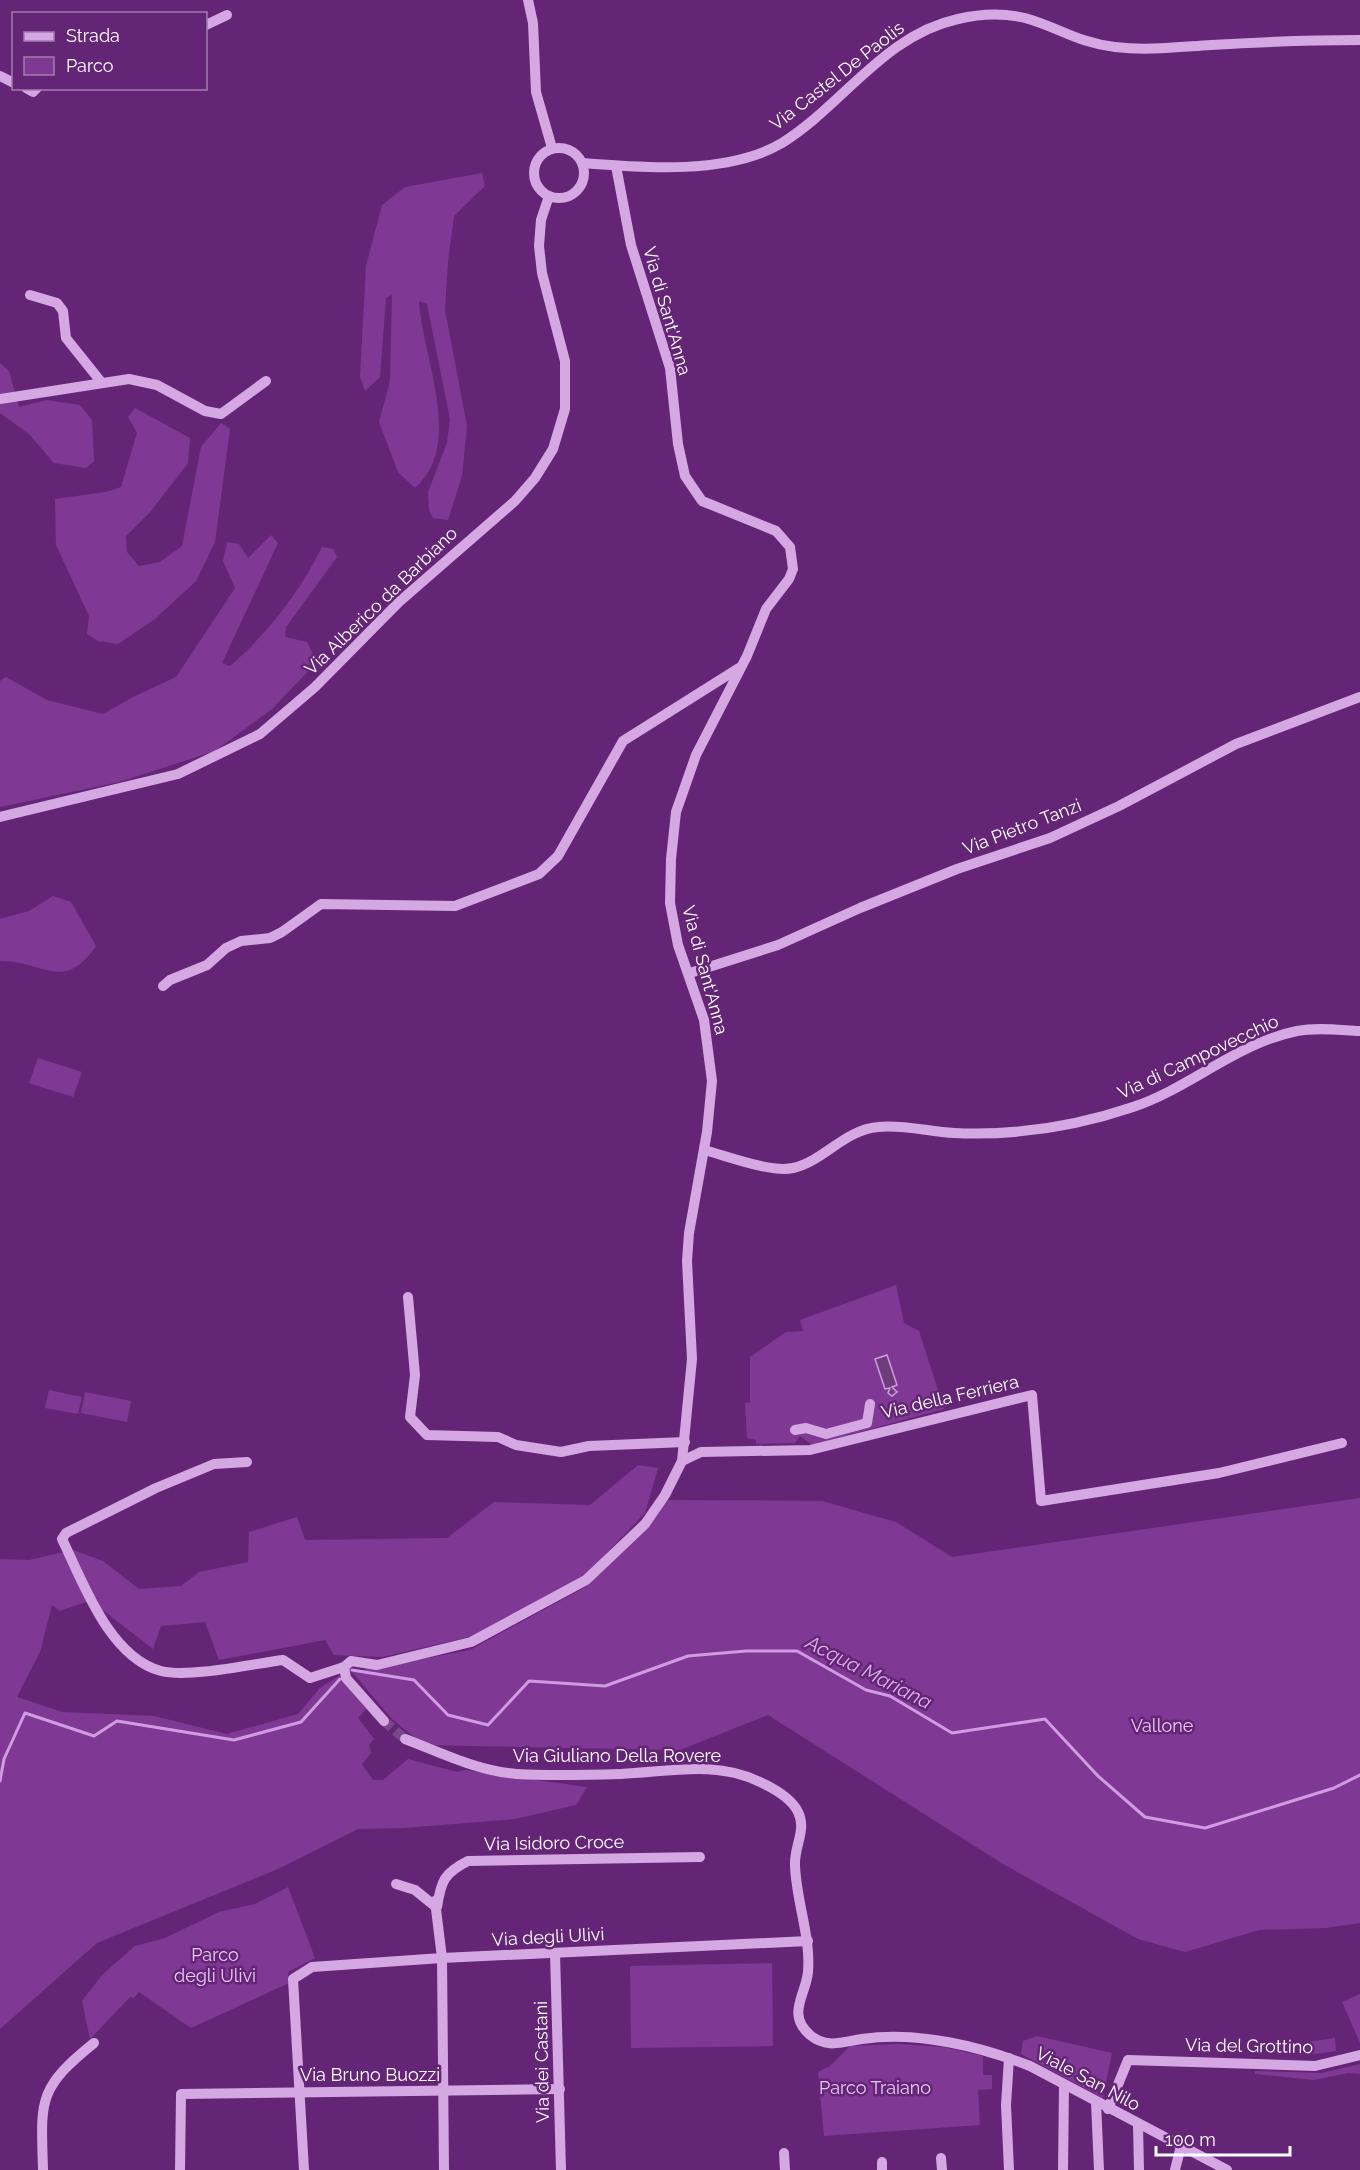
<svg xmlns="http://www.w3.org/2000/svg" width="1360" height="2170" viewBox="0 0 1360 2170" font-family="Raleway,sans-serif">
  <style>
    .green { fill: #7f3995 }
    .water { fill: #6e3e7b; stroke: #d19be3; stroke-width: 1.5 }
    .lines { fill: none; stroke-linecap: round; stroke-linejoin: round }
    .stream { stroke: #d19be3; stroke-width: 3 }
    .minor-tunnel { stroke: #7c468b; stroke-width: 10; stroke-dasharray: 10 5; stroke-linecap: butt }
    .minor { stroke: #d5a7e3; stroke-width: 10 }
    .labels { text-anchor: middle; stroke-width: 5; stroke-linejoin: round; paint-order: stroke }
    .street-label { font-size: 18px; fill: #fff; stroke: #652577 }
    .park-label { font-size: 18px; fill: #e9c9f3; stroke: #652577 }
    .water-label { font-size: 20px; font-style: italic; fill: #ddb2eb; stroke: #652577 }
  </style>
  <rect width="100%" height="100%" fill="#652577"/>
  <g class="green">
    <path d="M482 173 485 186 454 216 448 261 445 310 467 426 462 476 448 520 433 518 429 510 428 492 447 443 450 419 427 304 419 301C422 357 465 444 415 488L398 472 379 422 390 381 392 294 386 298 380 377 365 391 360 377 366 266 382 205 405 187Z"/>
    <polygon points="0,363 9,371 19,407 47,400 80,405 92,420 94,461 86,468 54,463 30,435 0,413"/>
    <polygon points="135,408 190,438 188,463 151,511 126,536 127,552 139,566 160,562 182,546 201,447 221,423 230,429 215,542 196,581 155,619 118,644 98,641 87,634 89,616 56,545 55,499 106,492 121,487 137,433 128,417"/>
    <path d="M271 535 278 543 222 663 230 666C267 634 300 592 322 547L333 549 337 557 286 627 285 637 307 642 317 662 272 709 215 751 119 782 0 807V681L6 677 47 700 103 714 133 697 176 677 235 588 223 561 227 542 239 544 248 558Z"/>
    <path d="M53 896 71 902 96 946C63 994 43 960 0 961V919L29 911Z"/>
    <polygon points="38,1058 82,1072 73,1097 29,1083"/>
    <polygon points="896,1285 904,1323 919,1331 944,1409 812,1445 800,1436 795,1443 756,1444 756,1440 747,1438 745,1403 750,1402 750,1357 786,1332 803,1331 800,1320"/>
    <polygon points="49,1390 82,1397 78,1414 45,1408"/>
    <polygon points="85,1392 131,1401 127,1422 81,1413"/>
    <polygon points="638,1465 658,1468 645,1513 584,1577 469,1637 382,1657 334,1655 325,1640 219,1660 205,1622 161,1626 153,1649 100,1608 97,1598 60,1611 52,1605 40,1652 17,1697 62,1712 154,1716 227,1734 298,1714 320,1688 339,1676 366,1709 358,1718 374,1739 369,1745 371,1753 362,1764 373,1780 383,1780 408,1759 457,1772 465,1770 587,1787 576,1805 515,1819 404,1828 358,1829 278,1869 97,1943 0,2029 0,1559 29,1560 73,1550 103,1561 139,1589 181,1586 199,1572 248,1562 249,1532 297,1517 305,1540 447,1538 494,1502 590,1505"/>
    <polygon points="1360,1498 1360,1923 1326,1928 1259,1930 1185,1952 1138,1939 1003,1864 768,1715 680,1750 424,1745 392,1719 352,1672 470,1650 587,1586 668,1500 822,1501 896,1522 952,1557"/>
    <polygon points="288,1887 315,1958 288,1972 289,1983 191,2028 139,1992 134,1998 130,1997 90,2039 82,2001 102,1975 135,1946 165,1938 219,1912 255,1904"/>
    <polygon points="772,1963 773,2046 631,2048 630,1966"/>
    <polygon points="1360,1994 1360,2043 1342,2002"/>
    <polygon points="1037,2036 1112,2053 1103,2098 1021,2054 1023,2041"/>
    <polygon points="1335,2038 1336,2051 1308,2055 1306,2042"/>
    <polygon points="899,2044 944,2047 983,2056 983,2075 992,2075 992,2089 978,2090 980,2125 824,2136 818,2072 830,2066 850,2046"/>
    <polygon points="1360,2064 1360,2074 1348,2073 1314,2080 1255,2074 1255,2071 1322,2073"/>
  </g>
  <polygon class="water" points="887,1355 897,1385 892,1387 897,1392 892,1396 888,1393 890,1388 885,1389 875,1359"/>
  <g class="lines">
    <g class="stream">
      <polyline points="352,1670 414,1680 448,1715 488,1725 529,1681 605,1686 688,1656 746,1651 797,1651 866,1690 890,1696 952,1733 1045,1719 1098,1776 1145,1817 1205,1828 1334,1788 1360,1775"/>
      <polyline points="0,1781 4,1759 25,1713 94,1736 117,1721 234,1740 301,1722 340,1679"/>
    </g>
    <polyline class="minor-tunnel" points="384,1721 405,1739"/>
    <g class="minor">
      <polyline points="528,0 533,23 536,92 552,148"/>
      <polyline points="206,25 227,15"/>
      <polyline points="0,76 14,83"/>
      <polyline points="26,88 33,92 37,88"/>
      <circle cx="559" cy="173" r="25"/>
      <path d="M582 163C643 168 728 175 782 143 843 105 884 35 958 19 979 14 1004 13 1025 18 1058 27 1078 43 1115 47 1147 51 1179 47 1211 45 1260 42 1310 40 1360 40"/>
      <polyline points="30,295 57,303 63,311 66,338 102,383"/>
      <polyline points="0,399 129,379 157,385 205,411 221,414 266,381"/>
      <polyline points="0,817 178,774 260,734 315,687 399,602 515,501 535,478 553,449 565,409 565,361 542,273 539,246 541,220 549,196"/>
      <polyline points="690,973 778,945 860,908 957,869 1050,838 1119,806 1236,744 1360,697"/>
      <polyline points="163,986 170,980 207,965 226,948 241,941 270,938 282,932 321,904 455,906 539,874 558,856 623,741 739,668"/>
      <path d="M704 1150C727 1156 771 1173 793 1168 824 1161 844 1130 878 1127 902 1124 930 1132 954 1133 1017 1136 1074 1127 1133 1107 1190 1088 1237 1043 1297 1031 1317 1027 1339 1030 1360 1031"/>
      <polyline points="408,1297 415,1375 410,1417 427,1435 498,1437 516,1445 561,1452 589,1446 685,1442"/>
      <polyline points="795,1430 806,1428 826,1434 867,1423 870,1404"/>
      <polyline points="682,1461 701,1452 810,1450 1032,1395 1041,1501 1219,1473 1342,1443"/>
      <path d="M247 1462 214 1464 156 1488 66 1533 62 1539C83 1582 109 1657 161 1671 190 1678 252 1664 283 1660L310 1678 344 1667 351 1661 377 1665 471 1642 586 1580 645 1524 665 1495 682 1461 692 1359 687 1261 689 1233 707 1132 712 1081 704 1020 678 945 670 903 671 859 676 812 696 755 747 656 766 609 789 579 793 569 790 547 776 531 702 501 685 476 678 444 670 368 631 245 616 166"/>
      <polyline points="344,1667 346,1678 384,1721"/>
      <path d="M405 1739C442 1753 477 1771 517 1774 551 1776 587 1775 621 1774 668 1772 716 1760 760 1782 773 1788 792 1799 798 1812 807 1830 794 1846 795 1865 796 1901 811 1936 808 1972 806 1995 786 2014 810 2035 827 2049 842 2042 862 2039 917 2031 979 2046 1030 2066L1227 2170"/>
      <polyline points="396,1884 415,1890 436,1907"/>
      <polyline points="435,1901 442,1958 444,2170"/>
      <path d="M437 1907C441 1881 444 1873 468 1861L700 1857"/>
      <polyline points="555,1953 561,2170"/>
      <polyline points="1096,2102 1099,2170"/>
      <polyline points="1108,2109 1128,2060 1315,2066 1360,2055"/>
      <polyline points="1138,2125 1139,2170"/>
      <polyline points="784,2153 785,2170"/>
      <polyline points="941,2158 942,2170"/>
      <path d="M43 2170C41 2100 37 2089 94 2043"/>
      <polyline points="180,2170 181,2094 560,2089"/>
      <polyline points="304,2170 293,1979 312,1967 442,1958 808,1941"/>
      <polyline points="882,2170 882,2162"/>
      <polyline points="1009,2170 1006,2105 1009,2058"/>
      <polyline points="1063,2170 1064,2085"/>
      <polyline points="1175,2170 1181,2146"/>
    </g>
  </g>
  <g class="labels">
    <g class="street-label">
      <text transform="translate(837 76) rotate(-38)" y="6">Via Castel De Paolis</text>
      <text transform="translate(667 311) rotate(74)" y="6">Via di Sant'Anna</text>
      <text transform="translate(381 601) rotate(-44)" y="6">Via Alberico da Barbiano</text>
      <text transform="translate(1022 827) rotate(-21)" y="6">Via Pietro Tanzi</text>
      <text transform="translate(705 970) rotate(75)" y="6">Via di Sant'Anna</text>
      <text transform="translate(1198 1057) rotate(-25)" y="6">Via di Campovecchio</text>
      <text transform="translate(950 1397) rotate(-13)" y="6">Via della Ferriera</text>
      <text x="617" y="1762">Via Giuliano Della Rovere</text>
      <text transform="translate(554 1843) rotate(-1)" y="6">Via Isidoro Croce</text>
      <text transform="translate(548 1937) rotate(-3)" y="6">Via degli Ulivi</text>
      <text transform="translate(1249 2046) rotate(1)" y="6">Via del Grottino</text>
      <text transform="translate(542 2062) rotate(-91)" y="6">Via dei Castani</text>
      <text x="370" y="2081">Via Bruno Buozzi</text>
      <text transform="translate(1088 2079) rotate(28)" y="6">Viale San Nilo</text>
    </g>
    <g class="park-label">
      <text x="1162" y="1732">Vallone</text>
      <text x="215" y="1961">Parco<tspan x="215" dy="21">degli Ulivi</tspan></text>
      <text x="875" y="2094">Parco Traiano</text>
    </g>
    <g class="water-label">
      <text transform="translate(869 1672) rotate(27)" y="7">Acqua Mariana</text>
    </g>
  </g>
  <rect x="12" y="12" width="195" height="78" fill="#652577" stroke="#a37cad" stroke-width="1.5"/>
  <rect x="24" y="32" width="30" height="9" fill="#d5a7e3" stroke="#a37cad" stroke-width="1.5"/>
  <text x="66" y="42" font-size="18" fill="#ffffff">Strada</text>
  <rect x="24" y="57" width="30" height="18" fill="#7f3995" stroke="#a37cad" stroke-width="1.5"/>
  <text x="66" y="72" font-size="18" fill="#ffffff">Parco</text>
  <path d="M1156 2146v9h134v-9" fill="none" stroke="#ffffff" stroke-width="3"/>
  <text x="1165" y="2146" font-size="18" fill="#ffffff" stroke="#652577" stroke-width="4.5" paint-order="stroke">100 m</text>
</svg>
